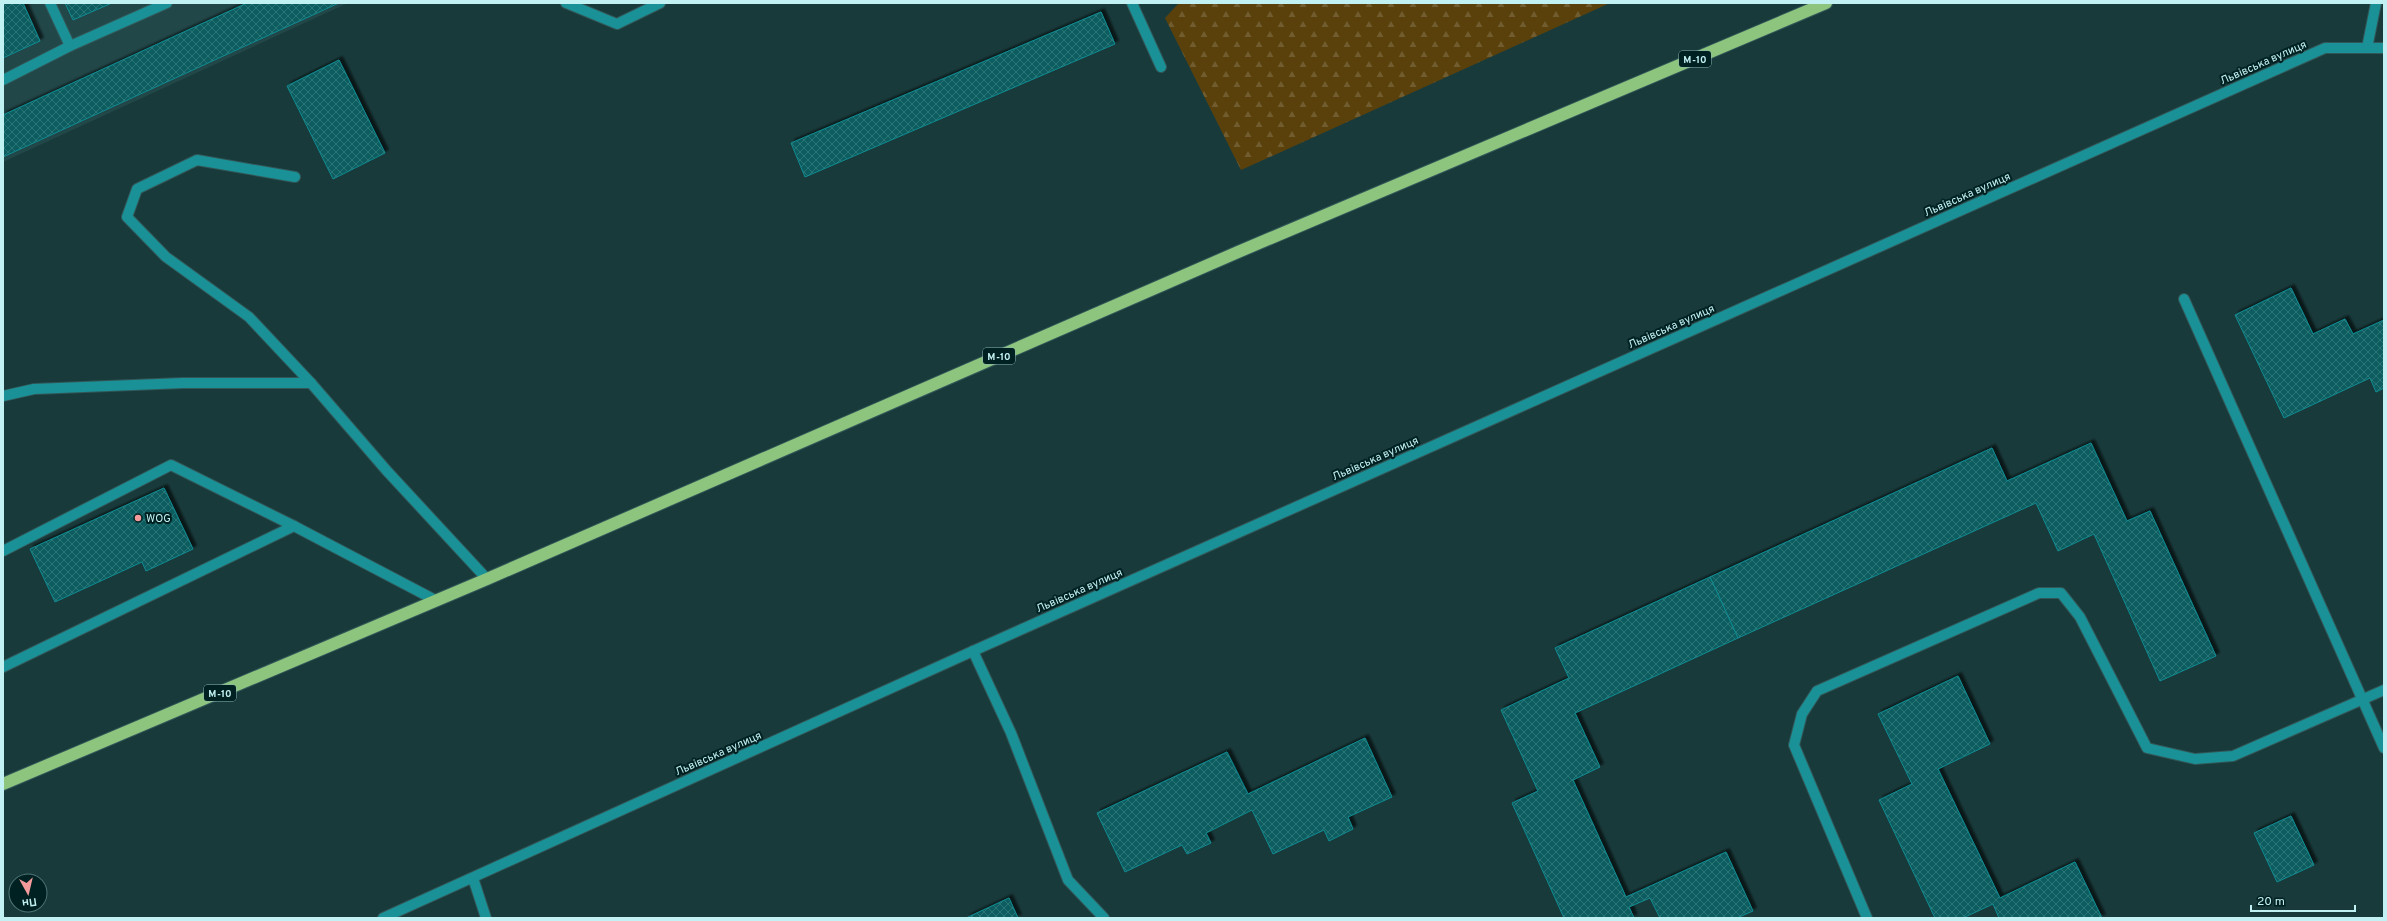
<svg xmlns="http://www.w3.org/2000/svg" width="2387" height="921" viewBox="0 0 2387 921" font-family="Overpass,sans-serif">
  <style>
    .built { fill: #224749 }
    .forest { fill: url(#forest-firs) }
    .building { fill: url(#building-cross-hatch); stroke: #118c92; filter: url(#shadow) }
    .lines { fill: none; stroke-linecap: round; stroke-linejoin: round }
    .minor-casing { stroke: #325758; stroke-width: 12 }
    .highway-casing { stroke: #325758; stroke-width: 14 }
    .minor { stroke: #1a9196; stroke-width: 10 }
    .highway { stroke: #8dc57f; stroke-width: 12 }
    .poi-dot { fill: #f59b9b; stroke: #002122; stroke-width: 1.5 }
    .labels { text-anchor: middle; stroke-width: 4; stroke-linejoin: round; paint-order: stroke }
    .shield { fill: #002122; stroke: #88b3b4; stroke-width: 1 }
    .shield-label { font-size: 10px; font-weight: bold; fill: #c2f1f3 }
    .street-label { font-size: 11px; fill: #c2f1f3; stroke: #002122 }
    .poi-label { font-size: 11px; fill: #c2f1f3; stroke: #002122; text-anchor: start }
  </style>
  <defs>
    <pattern id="forest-firs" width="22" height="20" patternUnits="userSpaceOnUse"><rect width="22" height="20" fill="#5a400a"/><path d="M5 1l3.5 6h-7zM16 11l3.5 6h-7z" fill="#705c2e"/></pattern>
    <pattern id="building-cross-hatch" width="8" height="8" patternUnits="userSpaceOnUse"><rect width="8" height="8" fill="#085c5f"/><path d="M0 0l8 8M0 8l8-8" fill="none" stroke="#2a7476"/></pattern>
    <filter id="shadow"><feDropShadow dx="3.5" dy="-3.5" stdDeviation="1" flood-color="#0009"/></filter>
  </defs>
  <rect width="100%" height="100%" fill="#193a3b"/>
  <polygon class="built" points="3,3 348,3 3,162"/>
  <polygon class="forest" points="1179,3 1610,3 1241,170 1165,18"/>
  <g class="building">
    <polygon points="3,3 23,3 40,41 3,58"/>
    <polygon points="65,3 112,3 73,20"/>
    <polygon points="247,3 339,3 3,157 3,115"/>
    <polygon points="1101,12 1115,44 805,177 791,143"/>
    <polygon points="339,60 385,153 333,179 287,86"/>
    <polygon points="2291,288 2313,334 2345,319 2353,334 2384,320 2384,388 2376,392 2370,378 2284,418 2235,315"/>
    <polygon points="2091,443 2127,521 2150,511 2216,656 2160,681 2094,534 2058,551 2036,503 1738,638 1710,577 1992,448 2007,481"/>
    <polygon points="164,488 193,549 146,571 142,562 55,602 30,549"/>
    <polygon points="1710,577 1738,638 1575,713 1600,767 1573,780 1626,897 1726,852 1753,911 1737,918 1660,918 1650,898 1629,907 1634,918 1564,918 1512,803 1538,791 1501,710 1569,678 1555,648"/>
    <polygon points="1958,676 1990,744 1938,769 2000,898 2075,862 2102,918 1999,918 1993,904 1963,918 1935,918 1879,800 1912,784 1878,714"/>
    <polygon points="1365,738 1392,797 1348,817 1353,829 1329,841 1324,830 1273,854 1252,810 1206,833 1211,843 1187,854 1182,845 1125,872 1097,813 1227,752 1248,794"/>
    <polygon points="2291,816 2314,865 2277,882 2254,833"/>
    <polygon points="1009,898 1018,918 966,918"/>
  </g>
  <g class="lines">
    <g class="minor-casing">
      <g id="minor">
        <polyline points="50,3 70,46"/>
        <polyline points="566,3 617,24 660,3"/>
        <polyline points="1132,3 1161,67"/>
        <polyline points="2367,48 2376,3"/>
        <polyline points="3,80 70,46 167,3"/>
        <polyline points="295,177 197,160 137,189 127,217 166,257 249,317 311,383 387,471 487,579"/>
        <polyline points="2184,299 2384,748"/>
        <polyline points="3,396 34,389 183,383 311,383"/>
        <polyline points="3,551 171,465 294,526"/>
        <polyline points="973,651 1011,733 1068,880 1104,918"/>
        <polyline points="3,667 294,526 437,601"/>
        <polyline points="473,878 486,918"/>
        <polyline points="383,918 973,651 2325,48 2384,48"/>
        <polyline points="1867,918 1794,745 1802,714 1817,691 2039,593 2061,593 2080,617 2147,748 2195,759 2233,756 2384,690"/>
      </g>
    </g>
    <g class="highway-casing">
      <polyline id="highway" points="3,784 487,579 1238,252 1826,3"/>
    </g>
    <use href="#minor" class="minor"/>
    <use href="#highway" class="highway"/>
  </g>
  <circle class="poi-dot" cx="138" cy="518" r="4"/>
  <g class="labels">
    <g class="shield">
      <rect x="1679" y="51" width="32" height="16" rx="3"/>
      <rect x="983" y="348" width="32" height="16" rx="3"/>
      <rect x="204" y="685" width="32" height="16" rx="3"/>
    </g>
    <g class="shield-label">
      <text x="1695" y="63">М-10</text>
      <text x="999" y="360">М-10</text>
      <text x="220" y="697">М-10</text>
    </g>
    <g class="street-label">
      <text transform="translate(2263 62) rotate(-24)" y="4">Львівська вулиця</text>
      <text transform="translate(1967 194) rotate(-24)" y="4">Львівська вулиця</text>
      <text transform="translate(1671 326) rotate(-24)" y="4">Львівська вулиця</text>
      <text transform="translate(1375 458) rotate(-24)" y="4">Львівська вулиця</text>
      <text transform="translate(1079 590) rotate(-24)" y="4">Львівська вулиця</text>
      <text transform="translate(718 753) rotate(-24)" y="4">Львівська вулиця</text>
    </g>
    <g class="poi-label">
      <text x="146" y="522">WOG</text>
    </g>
  </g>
  <rect width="2387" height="921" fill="none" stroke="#c2f1f3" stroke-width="8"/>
  <g transform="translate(28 893) rotate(172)"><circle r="19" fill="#002122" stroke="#4e7476"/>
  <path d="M0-3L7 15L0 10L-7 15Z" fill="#f59b9b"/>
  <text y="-6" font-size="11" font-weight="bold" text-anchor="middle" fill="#c2f1f3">Пн</text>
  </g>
  <path d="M2251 905v6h104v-6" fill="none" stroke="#c2f1f3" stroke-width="2"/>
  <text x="2257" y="905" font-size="12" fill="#c2f1f3" stroke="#002122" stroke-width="3" paint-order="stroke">20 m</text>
</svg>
